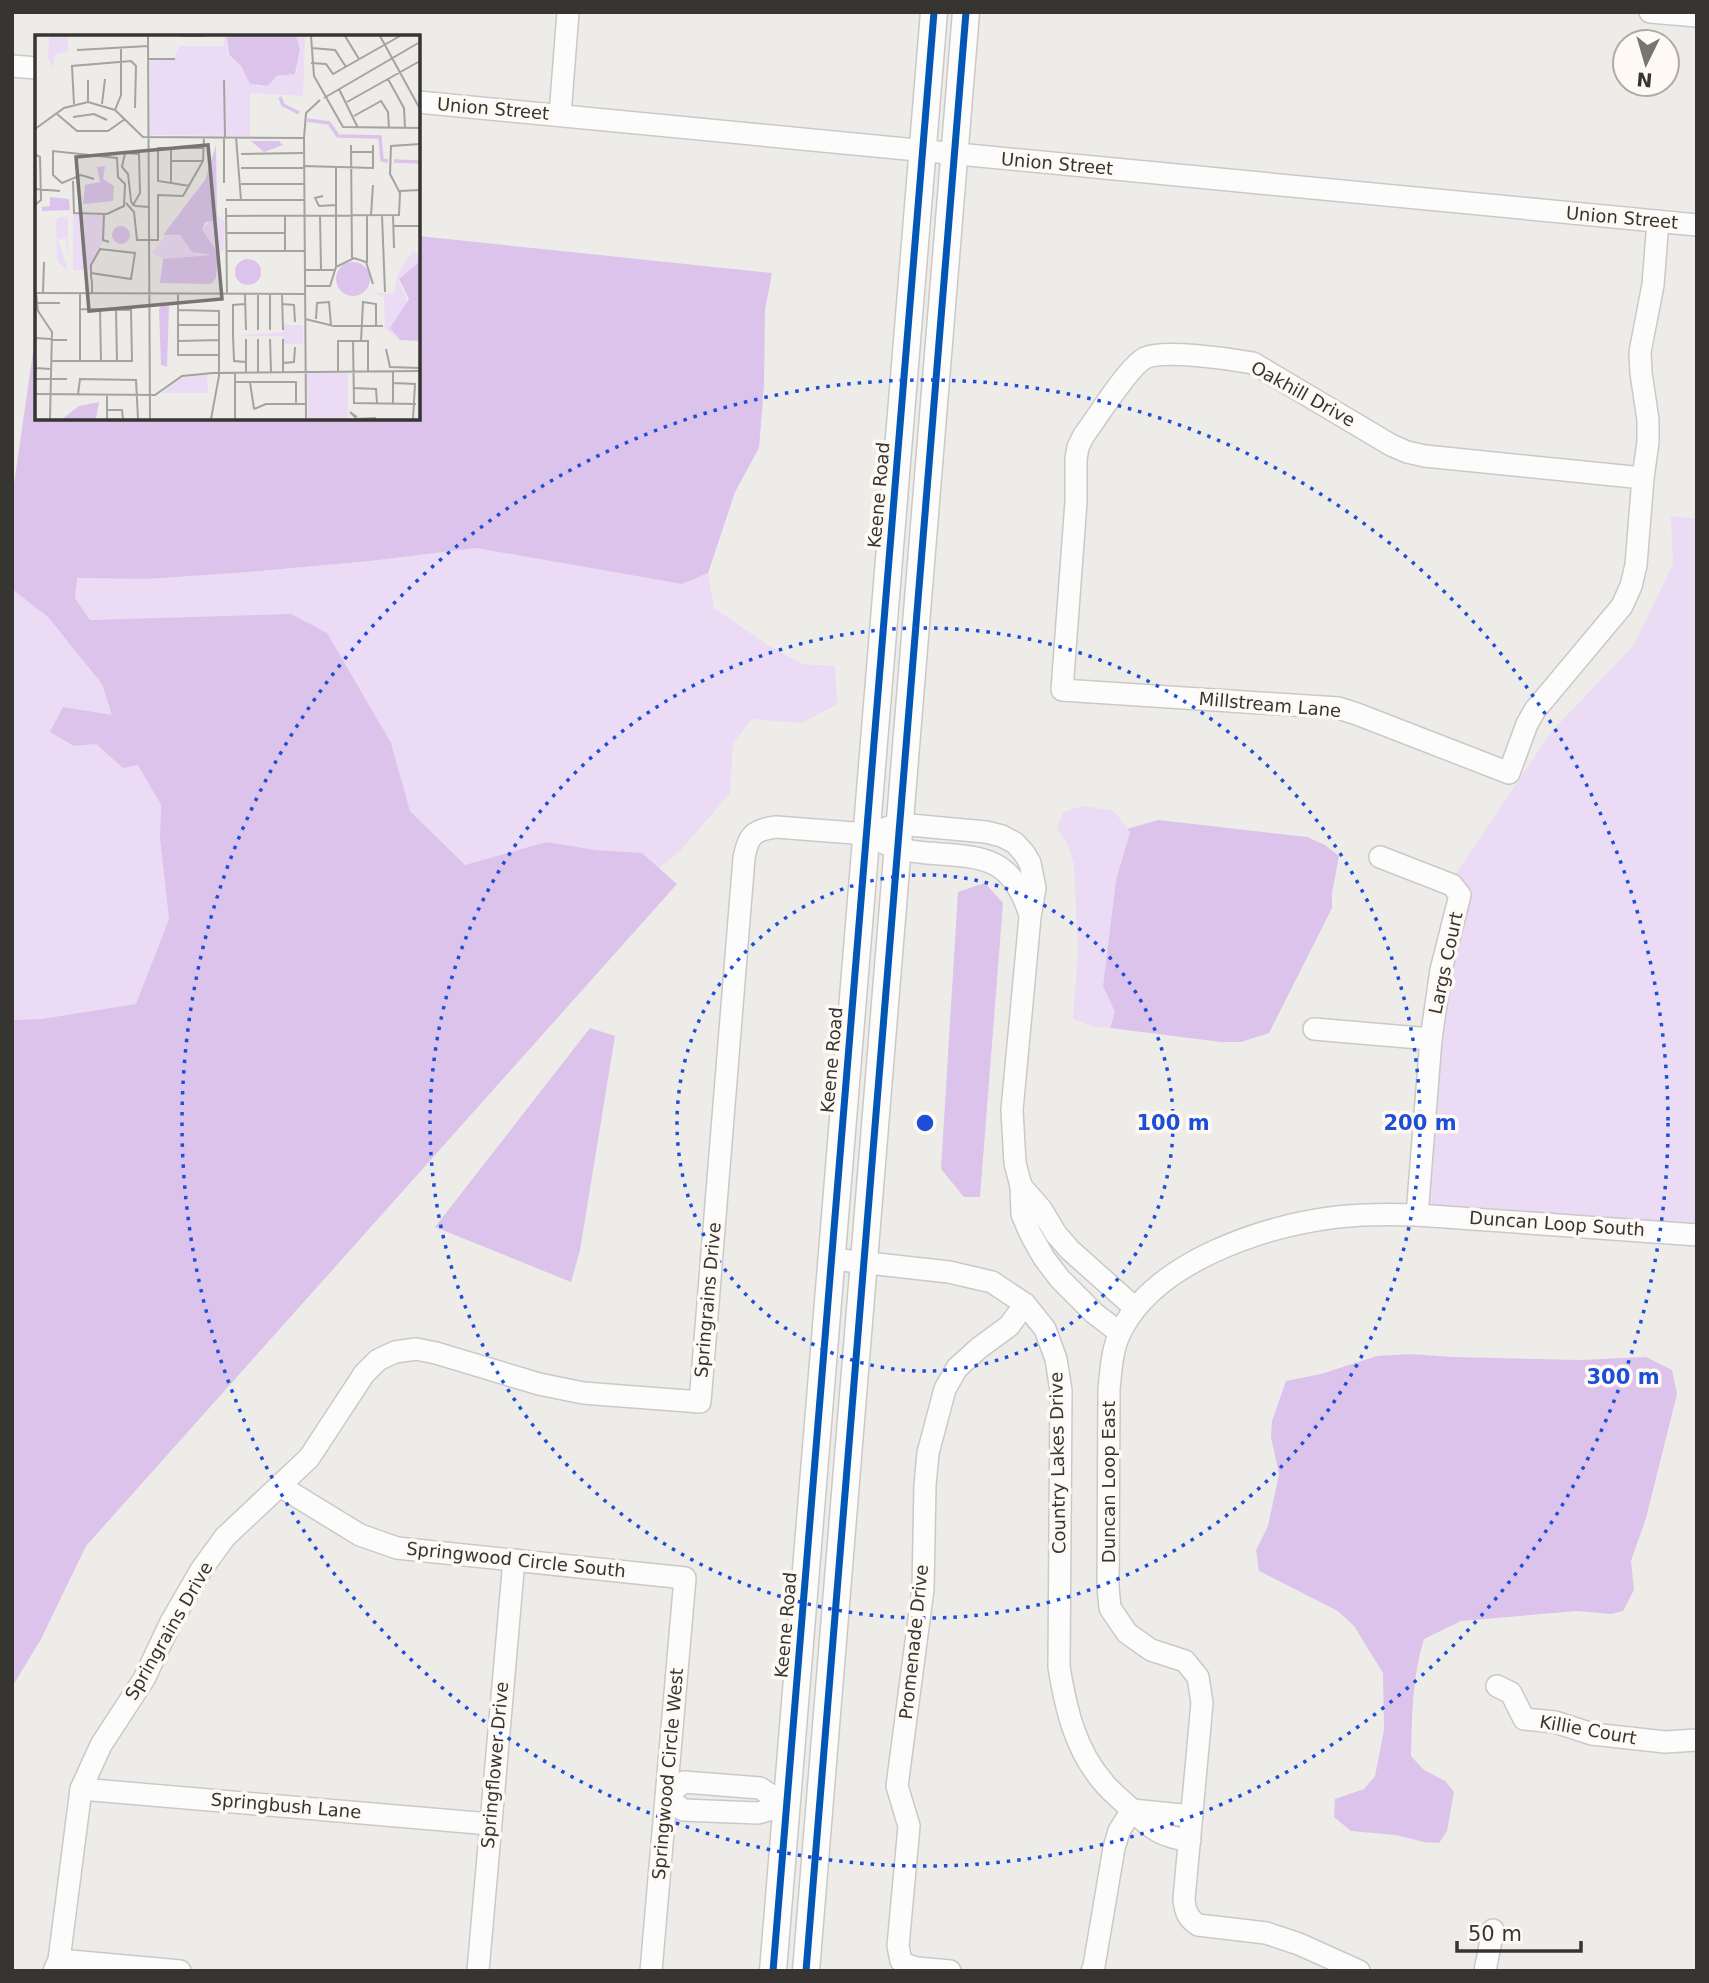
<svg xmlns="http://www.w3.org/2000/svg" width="1709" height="1983" viewBox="0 0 1709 1983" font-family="'DejaVu Sans',sans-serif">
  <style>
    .green { fill: #ebdbf4 }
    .water { fill: #dcc3eb }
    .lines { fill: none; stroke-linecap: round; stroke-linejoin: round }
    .minor-casing { stroke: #cbc9c7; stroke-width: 24 }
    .major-casing { stroke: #cbc9c7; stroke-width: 29 }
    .minor { stroke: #fcfcfc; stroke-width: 21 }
    .major { stroke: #fcfcfc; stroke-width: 26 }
    .cycleway-casing { stroke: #fefaf3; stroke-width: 11 }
    .cycleway { stroke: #0057b8; stroke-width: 7 }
    .ring { fill: none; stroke: #1d4ed8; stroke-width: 3.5; stroke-dasharray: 3.5 7 }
    .labels { text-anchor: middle; stroke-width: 7; stroke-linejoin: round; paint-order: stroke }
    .street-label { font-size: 18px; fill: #363532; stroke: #fefaf3 }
    .inset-river { fill: none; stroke: #dcc3eb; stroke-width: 3.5 }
    .inset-road { fill: none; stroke: #a4a3a0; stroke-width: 2 }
    .view { fill: #767572; fill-opacity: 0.15; stroke: #767572; stroke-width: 3.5 }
    .inset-edge { fill: none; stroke: #363532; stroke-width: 3.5 }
    .centre { fill: #1d4ed8; stroke: #fefaf3; stroke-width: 3.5 }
    .ring-label { font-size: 21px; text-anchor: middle; font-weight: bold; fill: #1d4ed8; stroke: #fefaf3; stroke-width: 7; stroke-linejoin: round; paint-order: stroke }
  </style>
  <rect width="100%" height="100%" fill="#eeece9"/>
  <g class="green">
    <polygon points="1671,516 1697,519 1697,1240 1425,1207 1453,878 1552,731 1634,645 1673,564"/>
    <polygon points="476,548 682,584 708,573 714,608 766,644 802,664 835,666 837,704 802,723 752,719 733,743 730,793 679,852 659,868 642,853 596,850 546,842 465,865 410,811 391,743 291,614 90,620 75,598 76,578 147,579 236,573 370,561"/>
    <polygon points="12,589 48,617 102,684 113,716 74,746 96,744 123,767 138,765 161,805 160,839 169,919 136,1004 41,1019 12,1020"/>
    <polygon points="1083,806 1114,811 1130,832 1116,880 1103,986 1115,1012 1110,1028 1095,1027 1073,1019 1078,951 1074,865 1067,842 1057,828 1063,812"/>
  </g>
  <g class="water">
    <polygon points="418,236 772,273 765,310 764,385 759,448 735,492 708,573 682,584 476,548 370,561 236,573 147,579 77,578 75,598 90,620 291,614 327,633 391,743 410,811 465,865 546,842 596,850 642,853 677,884 86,1546 41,1639 12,1687 12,1020 41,1019 136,1004 169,919 160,839 161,805 138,765 123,768 96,744 74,746 50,732 63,707 112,715 102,684 48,617 12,589 12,498 37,324 37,418 418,418"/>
    <polygon points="1158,820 1307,837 1325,845 1339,856 1332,893 1332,908 1269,1033 1241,1042 1221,1042 1110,1028 1115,1012 1103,986 1116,880 1130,832 1127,829"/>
    <polygon points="985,883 1003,903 980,1197 964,1197 941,1169 958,892"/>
    <polygon points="590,1028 615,1036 580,1250 571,1282 435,1227"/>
    <path d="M1409 1354 1454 1357 1580 1360 1646 1357 1672 1370 1677 1394 1646 1518 1631 1561 1634 1590 1623 1611 1611 1614 1578 1611 1461 1621 1424 1639C1412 1677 1412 1717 1411 1756L1424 1770 1445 1781 1454 1792 1447 1831 1439 1843 1424 1842 1396 1835 1351 1831 1334 1817 1335 1799 1364 1789 1375 1776 1384 1730 1383 1673 1354 1626 1338 1611 1259 1571 1256 1550 1268 1526 1279 1474 1271 1437 1272 1421 1286 1381 1321 1374 1377 1356Z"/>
  </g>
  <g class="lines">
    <g class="minor-casing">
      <g id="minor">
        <polyline points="1650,12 1697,16"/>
        <polyline points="12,66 37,68"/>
        <polyline points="418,102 1697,225"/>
        <polyline points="560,115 568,12"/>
        <path d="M1643 478 1425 456 1407 452 1391 445 1253 363C1231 359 1162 349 1145 358 1128 367 1097 418 1084 435L1078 447 1076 459V502L1062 690 1338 708 1357 714 1509 773 1527 724 1535 710 1622 606 1631 586 1636 565 1643 478 1648 442V420L1641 373 1640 352 1653 285 1658 221"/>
        <path d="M884 843C899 851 911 851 927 853 982 857 1011 855 1030 915"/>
        <polyline points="1380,857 1452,885 1460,895 1441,970 1431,1039 1417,1215"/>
        <polyline points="1314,1029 1431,1039"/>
        <polyline points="1021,1186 1041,1209 1056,1234 1070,1250 1135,1308"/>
        <path d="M832 1259 949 1272 992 1282 1025 1304 1045 1329 1056 1359 1061 1391 1059 1667C1066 1709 1075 1750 1104 1783 1112 1793 1123 1801 1132 1810L1119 1831 1114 1848 1094 1966 1092 1971"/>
        <polyline points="280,1486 360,1535 397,1548 685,1578 651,1971"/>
        <polyline points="1497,1686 1511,1693 1524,1719 1555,1722 1592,1734 1665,1742 1697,1740"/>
        <polygon points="684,1782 760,1788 786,1805 758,1813 683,1810 666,1796"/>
        <polyline points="81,1789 490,1824"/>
        <path d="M1190 1840C1163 1838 1150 1828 1132 1810L1192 1816"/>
        <polyline points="59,1960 180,1971"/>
        <path d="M54 1971 59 1960 81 1789 101 1745 144 1679 171 1622 201 1570 225 1537 309 1458 364 1374 378 1360 395 1352 416 1349 436 1353 539 1384 583 1393 700 1402 744 858C748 836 753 830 776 827L867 834 899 824 986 832 1002 836 1015 843 1024 853 1030 863 1035 888 1030 917 1012 1110 1015 1163 1021 1186 1022 1214 1031 1235 1044 1258 1060 1279 1094 1313 1120 1333"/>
        <polyline points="478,1971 514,1560"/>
        <polyline points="950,1971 917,1968 907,1965 901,1961 898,1946 909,1826 897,1786 923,1589 925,1485 928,1453 945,1389 957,1368 979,1348 1009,1326 1025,1304"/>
        <path d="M1359 1971 1299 1944 1266 1933 1198 1925C1188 1918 1185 1912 1184 1899L1202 1703 1198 1677 1185 1661 1151 1650 1127 1633 1110 1608 1108 1587 1109 1389C1111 1370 1112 1348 1121 1331 1156 1261 1264 1226 1337 1217 1364 1214 1390 1214 1417 1215L1697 1235"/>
        <polyline points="1485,1971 1493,1930"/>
      </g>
    </g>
    <g class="major-casing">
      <g id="major">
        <polyline points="773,1971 934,12"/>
        <polyline points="806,1971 966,12"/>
      </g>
    </g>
    <use href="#minor" class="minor"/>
    <use href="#major" class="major"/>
    <g class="cycleway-casing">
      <g id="cycleway">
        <polyline points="773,1971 934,12"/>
        <polyline points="806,1971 966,12"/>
      </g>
    </g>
    <use href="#cycleway" class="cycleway"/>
  </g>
  <g class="ring">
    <circle cx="925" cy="1123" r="248"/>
    <circle cx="925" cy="1123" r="495"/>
    <circle cx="925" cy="1123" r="743"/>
  </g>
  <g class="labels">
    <g class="street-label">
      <text transform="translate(493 109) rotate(5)" y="6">Union Street</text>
      <text transform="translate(1057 164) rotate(5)" y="6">Union Street</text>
      <text transform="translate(1622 218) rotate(5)" y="6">Union Street</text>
      <text transform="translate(1303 394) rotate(29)" y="6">Oakhill Drive</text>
      <text transform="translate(879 495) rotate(-85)" y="6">Keene Road</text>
      <text transform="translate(1270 705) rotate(5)" y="6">Millstream Lane</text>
      <text transform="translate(1446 963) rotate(-78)" y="6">Largs Court</text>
      <text transform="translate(832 1060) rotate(-85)" y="6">Keene Road</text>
      <text transform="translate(1557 1224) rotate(4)" y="6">Duncan Loop South</text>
      <text transform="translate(708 1300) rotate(-85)" y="6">Springrains Drive</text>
      <text transform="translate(1058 1463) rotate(-91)" y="6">Country Lakes Drive</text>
      <text transform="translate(1109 1482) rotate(-90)" y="6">Duncan Loop East</text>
      <text transform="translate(516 1560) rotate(6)" y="6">Springwood Circle South</text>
      <text transform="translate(786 1625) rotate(-85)" y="6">Keene Road</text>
      <text transform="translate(169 1631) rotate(-60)" y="6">Springrains Drive</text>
      <text transform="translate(914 1642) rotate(-84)" y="6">Promenade Drive</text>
      <text transform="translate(1588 1730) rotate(10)" y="6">Killie Court</text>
      <text transform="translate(495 1765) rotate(-85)" y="6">Springflower Drive</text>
      <text transform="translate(668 1774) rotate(-85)" y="6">Springwood Circle West</text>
      <text transform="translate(286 1806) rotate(5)" y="6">Springbush Lane</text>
    </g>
  </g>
  <g transform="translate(35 35)">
    <rect width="385" height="385" fill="#eeece9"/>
    <path d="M14 1H33V16L20 20 18 32 13 24ZM188 1H192L193 21 206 31 215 49 227 52 242 42 261 39 265 14 261 1H270L268 61 215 58V101L115 100V26L140 22 144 11H189ZM38 179 68 180V206L54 235H38ZM182 180 190 187 188 216 183 219 167 194ZM24 182H33V221L31 203 23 205 33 236 22 226 21 186ZM145 200 160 218 177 220 128 224 117 218 130 201ZM378 216 385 220 384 228 363 244 373 267 355 293 364 306 350 293 349 262 336 257 358 259 364 236ZM249 290H268V309H249L248 301H200L248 297ZM272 338H313V384H273ZM172 339 173 358H128L144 343Z" fill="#ebdbf4"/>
    <path d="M192 1H261L265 14 260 39 242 41 232 51 215 49 206 31 194 20ZM216 106H244L248 110 229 117ZM181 110 182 185 170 187 167 194 183 219 181 243 176 249 125 248 128 224 177 220 157 217 145 200H128L170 145ZM70 131 68 144 79 151 78 166 48 169 50 150 65 147 62 132ZM15 162 34 164 35 175 7 176V172L15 171ZM77 200a9 9 0 1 1 18 0a9 9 0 1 1-18 0ZM200 237a13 13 0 1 1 26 0a13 13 0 1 1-26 0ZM385 226V306L365 305 355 293 374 264 364 244ZM301 244a17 17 0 1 1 34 0a17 17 0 1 1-34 0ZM128 269 134 270 132 332 126 330 124 274ZM64 367 61 384H27L44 371Z" fill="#dcc3eb"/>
    <path class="inset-river" d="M245 62 248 70 264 78M272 85 294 88 303 101 345 102 347 125 353 126M359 126 385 127"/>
    <path class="inset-road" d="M113 1 115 384M146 1H170M276 1 279 41 308 92 385 93M310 1 324 24M345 1 385 74M276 13 300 15 311 32M42 15 113 11M113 24H140M276 28 291 29 298 39 365 1M353 44 369 73 370 93M53 45V67M189 45 190 102M304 54 323 93M289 63 385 7M312 67 385 26M39 69 37 31 96 26 101 31 100 73M67 69 70 44M80 75 86 60V12M22 79 42 96H73L90 84M319 81 346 66 353 77 354 93M38 82 59 79 72 85M0 94 29 73 53 67 80 75 108 102 269 103M189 102V148M201 102 206 165M316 110 317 223M136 113V147M316 117H339M0 119 5 122 6 165 0 170M206 119 268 118M136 126H168M268 131 338 133V110M301 131V231M206 133H268M38 146 39 178 72 179 89 171 90 149 83 142 82 123 18 116V140L27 148 46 140 59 144M206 149H269M155 151 123 146V113H169M0 154 25 156M364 156 385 155M288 161 280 163 284 171 301 170M191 165H269M91 168 99 177 102 205H123V160L148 161 168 126 169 102M98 170 105 158 104 119 90 118 87 132 93 139 96 166 98 170 101 171 114 172M191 173 192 259M69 180 68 205 74 207M285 180 286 235M336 180 338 150M347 180 350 257M358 180 359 213M191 181 364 180 365 158 355 139 356 111 385 109M250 181V216M358 191H385M191 198H250M191 216H270M332 228V180M270 235H299M56 238 96 244 100 218 65 214 56 230V241L57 248V258M270 251H295L301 232 319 223 331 227 338 249M0 258 270 259M1 258 3 276 17 297 15 384M8 258 9 227M45 258V327M143 259V320H184M210 259 211 295M223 259V295M235 259V295M247 259 248 295M1 268H25M210 269 198 270V300L199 326 211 327M247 269 259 270 260 287M65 274 66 327M81 274 82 327M143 275 184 276V341L176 384M270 284 299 291H348M281 284 282 268 294 267 296 290M143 290H184M0 303 32 305M211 304V337M223 304V337M235 304 236 337M248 304V337M143 306 184 305M318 306 319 368 381 369M326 306 328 267 341 269V291M351 314 355 332 385 333M0 322 1 333 15 334M17 326H97L96 275 45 274M248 328 259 327 260 312M358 336V369M200 337V384M303 337V306H333V337M0 344H32M200 347H261V369M215 347 219 374M358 348 380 349 378 384M319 353 341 354 342 368M0 359 120 360 147 341 178 338 385 336M43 359 45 344 101 345 103 384M72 359V384M219 374 231 369H271M72 375H87L88 384M322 382 315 377 322 384 341 383M271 384 269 103 271 78 285 65"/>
    <path class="view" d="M173 110 187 264 54 276 41 122Z"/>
    <rect width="385" height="385" class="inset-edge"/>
  </g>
  <circle cx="925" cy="1123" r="10" class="centre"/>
  <g class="ring-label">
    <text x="1173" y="1130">100 m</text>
    <text x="1420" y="1130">200 m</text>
    <text x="1623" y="1384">300 m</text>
  </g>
  <rect width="1709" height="1983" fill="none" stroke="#363532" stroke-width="28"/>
  <g transform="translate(1646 63) rotate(185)"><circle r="33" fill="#fefaf3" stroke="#aeaba6" stroke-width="2"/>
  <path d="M0-5L12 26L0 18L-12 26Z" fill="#767572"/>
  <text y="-10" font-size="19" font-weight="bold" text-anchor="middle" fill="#363532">N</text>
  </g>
  <path d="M1457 1941v10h124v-10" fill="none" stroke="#363532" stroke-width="3.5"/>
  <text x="1468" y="1941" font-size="21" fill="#363532" stroke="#fefaf3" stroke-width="5" paint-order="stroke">50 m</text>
</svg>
